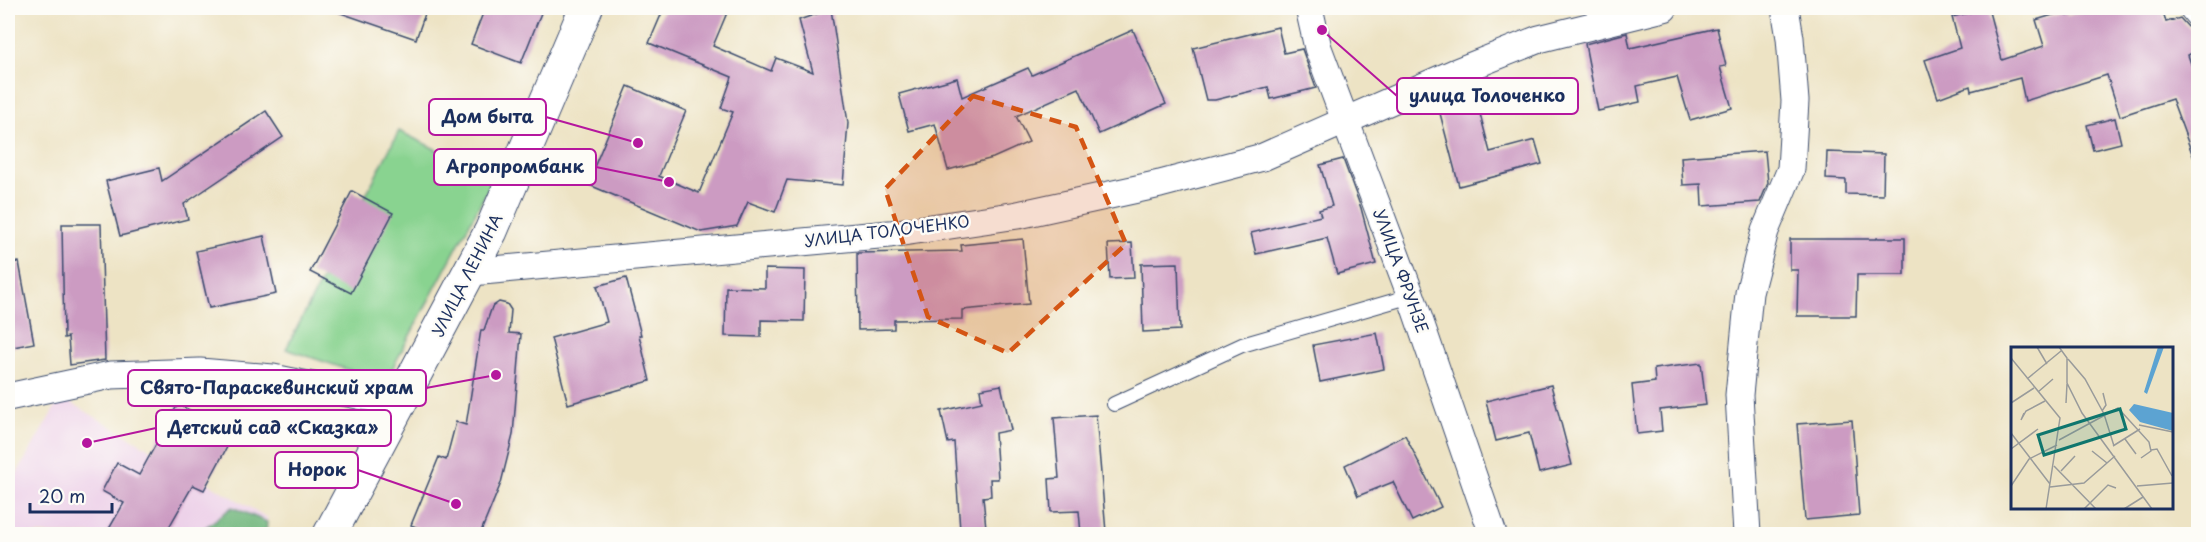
<svg xmlns="http://www.w3.org/2000/svg" width="2206" height="542" viewBox="0 0 2206 542" font-family="'Playpen Sans',sans-serif">
  <style>
    .built { fill: #edd1e9 }
    .green { fill: #89d390; stroke: #528177; stroke-width: 1.5 }
    .forest { fill: #6eb57a; stroke: #44726c; stroke-width: 1.5 }
    .building { fill: #cc9bc2 }
    .lines { fill: none; stroke-linecap: round; stroke-linejoin: round }
    .lane-casing { stroke: #3a4a6d; stroke-width: 16 }
    .street-casing { stroke: #3a4a6d; stroke-width: 29 }
    .secondary-casing { stroke: #3a4a6d; stroke-width: 35 }
    .lane { stroke: #fff; stroke-width: 14 }
    .street { stroke: #fff; stroke-width: 27 }
    .secondary { stroke: #fff; stroke-width: 33 }
    .marked { fill: #d45514; fill-opacity: 0.2; stroke: #d45514; stroke-width: 4.5; stroke-dasharray: 12 8; stroke-linejoin: round }
    .labels { text-anchor: middle; stroke-width: 5; stroke-linejoin: round; paint-order: stroke }
    .street-label { font-size: 16px; fill: #1b2f5e; stroke: #fdfcf7 }
    .inset-road { fill: none; stroke: #999b9b; stroke-width: 1.5 }
    .view { fill: #0f766e; fill-opacity: 0.15; stroke: #0f766e; stroke-width: 3 }
    .inset-edge { fill: none; stroke: #1b2f5e; stroke-width: 3 }
    .leader { fill: none; stroke: #b5179e; stroke-width: 2 }
    .callout-dot { fill: #b5179e; stroke: #fdfcf7; stroke-width: 2 }
    .callout { fill: #fdfcf7; stroke: #b5179e; stroke-width: 2 }
    .callout-label { font-size: 18px; text-anchor: middle; font-weight: bold; fill: #1b2f5e }
  </style>
  <rect width="100%" height="100%" fill="#fdfcf7"/>
  <filter id="ink" filterUnits="userSpaceOnUse"><feTurbulence type="fractalNoise" baseFrequency=".0167" numOctaves="2"/><feDisplacementMap in="SourceGraphic" scale="12" xChannelSelector="R" yChannelSelector="G"/><feConvolveMatrix kernelMatrix="1 2 1 2 8 2 1 2 1" color-interpolation-filters="sRGB"/></filter>
  <filter id="wash" filterUnits="userSpaceOnUse"><feTurbulence type="fractalNoise" baseFrequency=".008" numOctaves="4" result="noise"/><feDisplacementMap in="SourceGraphic" scale="24" xChannelSelector="R" yChannelSelector="G"/><feGaussianBlur stdDeviation="1.35" result="paint"/><feColorMatrix in="noise" values="0 0 0 0 0 0 0 0 0 0 0 0 0 0 0 0 0 1.4 0 .05"/><feComposite in="paint" operator="in"/></filter>
  <g filter="url(#wash)">
    <rect width="100%" height="100%" fill="#ede3c4"/>
    <polygon class="built" points="61,397 268,518 259,534 8,534 8,489"/>
    <polygon class="green" points="399,131 494,178 385,382 286,349"/>
    <polygon class="forest" points="232,507 267,522 266,534 197,534"/>
    <g id="blocks">
      <g class="building">
        <polygon points="335,8 427,8 416,39 335,11"/>
        <polygon points="485,8 543,8 521,63 471,44"/>
        <polygon points="664,8 729,8 713,46 771,71 776,58 813,72 799,20 831,9 848,123 843,185 787,180 775,212 748,202 737,226 701,232 587,184 628,86 686,111 659,176 699,193 733,112 721,108 732,77 649,43"/>
        <polygon points="1988,8 2002,60 2044,46 2036,20 2066,11 2067,16 2092,8 2162,8 2166,22 2180,18 2199,39 2199,49 2188,55 2199,87 2199,163 2196,164 2172,99 2120,116 2107,75 2025,101 2020,78 1971,91 1970,86 1938,98 1925,60 1960,48 1952,17"/>
        <polygon points="1278,27 1284,53 1302,49 1316,88 1271,99 1268,87 1215,100 1206,100 1193,48"/>
        <polygon points="1717,28 1726,66 1720,67 1732,108 1690,120 1677,77 1637,86 1640,102 1598,111 1585,44 1627,33 1630,48"/>
        <polygon points="1133,30 1166,104 1099,134 1079,88 1016,116 1029,142 993,158 948,170 935,124 909,131 899,94 957,78 962,97 1028,68 1032,75"/>
        <polygon points="1473,87 1490,152 1535,140 1542,164 1459,186 1436,98"/>
        <polygon points="266,111 283,137 184,204 188,219 120,236 106,181 159,168 162,181"/>
        <polygon points="2115,118 2121,143 2093,150 2087,125"/>
        <polygon points="1765,151 1768,183 1760,202 1702,206 1701,184 1683,185 1681,157"/>
        <polygon points="1827,152 1884,154 1883,195 1846,194 1846,180 1826,179"/>
        <polygon points="1343,159 1361,208 1376,264 1337,274 1327,238 1256,254 1251,233 1321,216 1319,210 1332,206 1320,165"/>
        <polygon points="352,191 393,213 351,293 310,272"/>
        <polygon points="62,224 101,224 105,360 70,365 68,337 64,338"/>
        <polygon points="264,236 276,294 209,308 196,251"/>
        <polygon points="1877,238 1905,238 1905,275 1857,275 1856,316 1797,316 1798,270 1790,270 1790,239 1877,239"/>
        <polygon points="1023,239 1029,304 962,310 962,319 894,320 894,329 858,330 857,253 962,251 961,245"/>
        <polygon points="1132,243 1134,278 1110,279 1108,244"/>
        <polygon points="19,262 34,343 8,348 8,263"/>
        <polygon points="1178,263 1180,330 1143,332 1141,264"/>
        <polygon points="765,269 805,270 804,321 761,320 761,337 725,336 726,287 765,288"/>
        <polygon points="626,278 641,335 639,335 650,381 568,404 551,338 607,322 597,286"/>
        <polygon points="499,302 507,304 511,310 509,333 521,334 513,435 501,483 480,534 433,534 411,525 439,457 446,460 456,422 466,425 481,330 484,330 492,307"/>
        <polygon points="1377,333 1384,369 1320,382 1313,345"/>
        <polygon points="1701,363 1706,405 1660,410 1662,431 1637,434 1632,385 1655,382 1654,369"/>
        <polygon points="1001,385 1011,430 995,433 998,479 990,479 991,496 983,497 986,528 960,530 954,442 948,443 941,411 982,402 980,389"/>
        <polygon points="1551,385 1572,465 1539,473 1529,433 1496,441 1486,401"/>
        <polygon points="178,404 234,434 204,490 193,485 165,534 106,534 124,503 102,491 117,463 139,475"/>
        <polygon points="1096,415 1106,532 1081,534 1079,511 1051,512 1049,479 1059,478 1054,418"/>
        <polygon points="1852,420 1859,515 1805,520 1797,424"/>
        <polygon points="1405,435 1441,507 1412,521 1393,482 1358,496 1345,465"/>
      </g>
    </g>
  </g>
  <g filter="url(#ink)">
    <use href="#blocks" fill-opacity="0" stroke="#3a4a6d" stroke-width="1.5"/>
    <g class="lines">
      <g class="lane-casing">
        <polyline id="lane" points="1114,404 1242,345 1411,296"/>
      </g>
      <g class="street-casing">
        <g id="street">
          <polyline points="1309,8 1318,48 1411,296 1493,534"/>
          <polyline points="2193,8 2198,14"/>
          <polyline points="471,272 890,234 1018,215 1160,184 1263,157 1454,73 1539,39 1664,8"/>
          <polyline points="8,397 111,375 200,372 273,378 398,403"/>
          <polyline points="1747,534 1739,395 1749,293 1765,231 1791,169 1795,101 1790,38 1785,8"/>
        </g>
      </g>
      <g class="secondary-casing">
        <polyline id="secondary" points="330,534 491,231 586,8"/>
      </g>
      <use href="#lane" class="lane"/>
      <use href="#street" class="street"/>
      <use href="#secondary" class="secondary"/>
    </g>
  </g>
  <path class="marked" d="M973 96 1076 127 1126 244 1008 353 928 317 885 189Z"/>
  <g class="labels">
    <g class="street-label">
      <text transform="translate(887 231) rotate(-7)" y="6">УЛИЦА ТОЛОЧЕНКО</text>
      <text transform="translate(1401 271) rotate(70)" y="6">УЛИЦА ФРУНЗЕ</text>
      <text transform="translate(467 275) rotate(-63)" y="6">УЛИЦА ЛЕНИНА</text>
    </g>
  </g>
  <g transform="translate(2011 347)">
    <rect width="162" height="162" fill="#ede3c4"/>
    <path d="M147 0H153L136 47 133 45ZM123 57 162 66V84L129 75 118 63Z" fill="#5ca3d2"/>
    <path class="inset-road" d="M26 0 36 17M48 0 56 11V36L71 66 141 162M0 11 49 71 35 162M57 12 74 32 93 67 103 99M16 32 50 4M27 45 42 32M0 56 23 41M55 56 56 37M91 64 95 58 92 46M13 66 10 73 15 64 34 54M128 78 162 85M0 86 39 137M114 92 125 107M48 93 107 61 138 95 140 104 130 111M102 99 129 82M0 102 27 82M140 103 146 102 161 129M81 104 96 116M43 119 85 162M50 124 64 109M0 139 18 112 46 98M126 139 162 136M39 140 73 136 104 109M73 162 97 138 105 141M113 162 132 150"/>
    <path class="view" d="M109 62 115 82 33 108 27 88Z"/>
    <rect width="162" height="162" class="inset-edge"/>
  </g>
  <path class="leader" d="M1322 30L1397 96M638 143L546 117M669 182L596 167M496 375L426 388M87 443L156 428M456 504L358 470"/>
  <g class="callout-dot">
    <circle cx="1322" cy="30" r="6"/>
    <circle cx="638" cy="143" r="6"/>
    <circle cx="669" cy="182" r="6"/>
    <circle cx="496" cy="375" r="6"/>
    <circle cx="87" cy="443" r="6"/>
    <circle cx="456" cy="504" r="6"/>
  </g>
  <g class="callout">
    <rect x="1397" y="78" width="181" height="36" rx="6"/>
    <rect x="429" y="99" width="117" height="36" rx="6"/>
    <rect x="434" y="149" width="162" height="36" rx="6"/>
    <rect x="128" y="370" width="298" height="36" rx="6"/>
    <rect x="156" y="410" width="235" height="36" rx="6"/>
    <rect x="275" y="452" width="83" height="36" rx="6"/>
  </g>
  <g class="callout-label">
    <text x="1487" y="102">улица Толоченко</text>
    <text x="488" y="123">Дом быта</text>
    <text x="515" y="173">Агропромбанк</text>
    <text x="277" y="394">Свято-Параскевинский храм</text>
    <text x="273" y="434">Детский сад «Сказка»</text>
    <text x="317" y="476">Норок</text>
  </g>
  <rect width="2206" height="542" fill="none" stroke="#fdfcf7" stroke-width="30"/>
  <path d="M30 503v9h82v-9" fill="none" stroke="#1b2f5e" stroke-width="3"/>
  <text x="39" y="503" font-size="18" fill="#1b2f5e" stroke="#fdfcf7" stroke-width="4.5" paint-order="stroke">20 m</text>
</svg>
